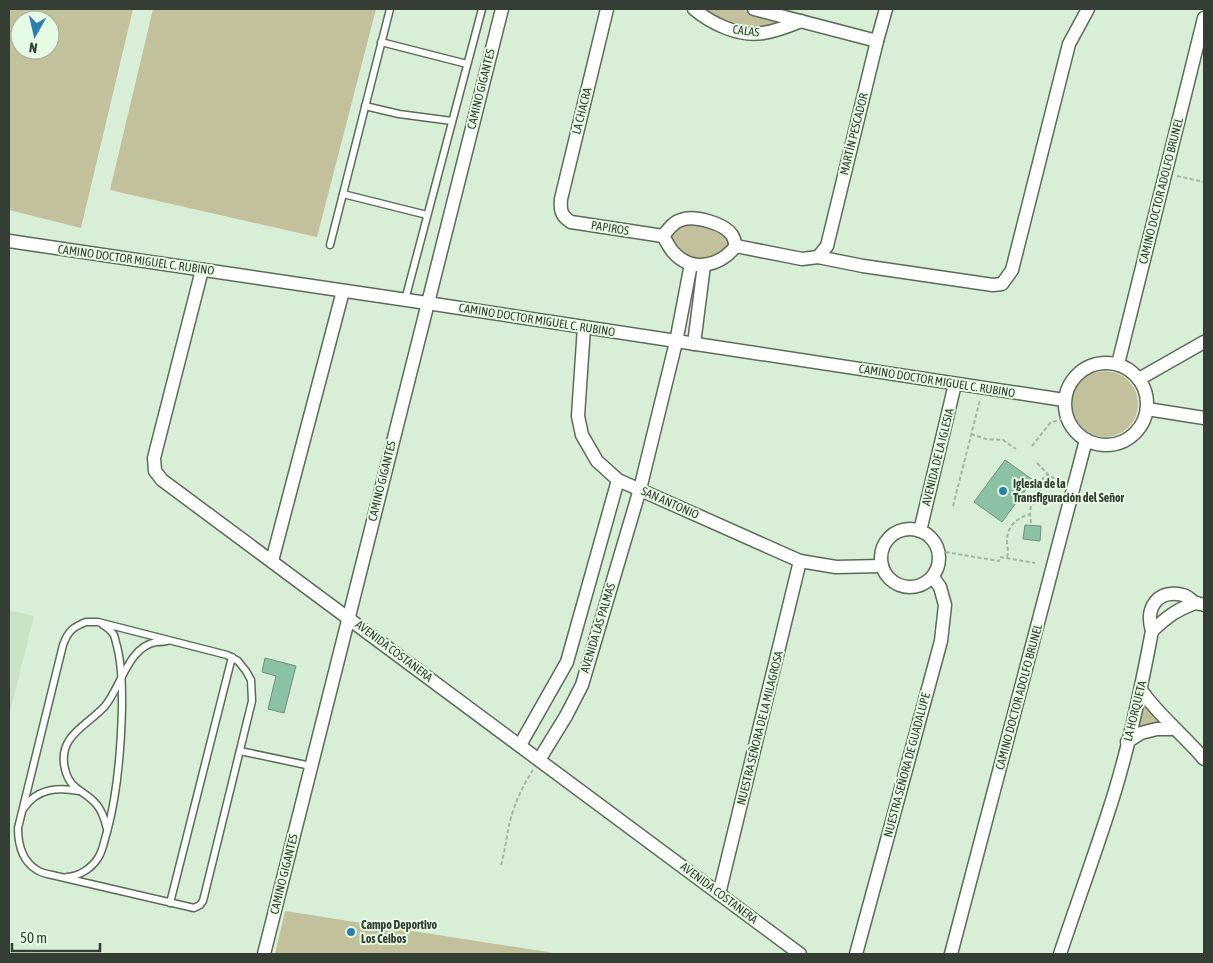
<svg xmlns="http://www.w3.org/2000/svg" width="1213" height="963" viewBox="0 0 1213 963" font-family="'Asap Condensed',sans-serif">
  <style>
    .built { fill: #c9e3c5 }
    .green { fill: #c3c19c; fill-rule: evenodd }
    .building { fill: #8bc1a4; stroke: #738f80 }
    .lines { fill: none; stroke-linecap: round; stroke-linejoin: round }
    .service-casing { stroke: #5a6c57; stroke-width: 9 }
    .minor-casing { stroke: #5a6c57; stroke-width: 15 }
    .path { stroke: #a4b6a2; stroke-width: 2; stroke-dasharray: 4 2.5; stroke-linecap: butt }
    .service { stroke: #fff; stroke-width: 6 }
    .minor { stroke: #fff; stroke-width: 12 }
    .poi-dot { fill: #2881af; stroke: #e6fbe3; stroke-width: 2 }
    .labels { text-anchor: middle; stroke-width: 4; stroke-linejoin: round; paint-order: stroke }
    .street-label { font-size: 12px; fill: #353e34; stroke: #e6fbe3 }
    .poi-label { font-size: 12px; font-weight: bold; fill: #353e34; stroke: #e6fbe3; text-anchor: start }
  </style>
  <rect width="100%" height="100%" fill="#d9eed6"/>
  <polygon class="built" points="9,610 34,616 9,716"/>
  <g class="green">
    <path d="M9 9H133L81 228 9 210ZM20 20H50V50H20Z"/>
    <polygon points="153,9 376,9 317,237 110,190"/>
    <polygon points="702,9 739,9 781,20 782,24 769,29 735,27"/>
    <path d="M693 223 721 229 731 245 723 255 695 261C685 255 672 248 671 235L678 227Z"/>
    <circle cx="1105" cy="404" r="33"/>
    <polygon points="1144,703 1160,722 1160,723 1138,729"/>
    <polygon points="285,911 560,954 275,954"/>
  </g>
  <g class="building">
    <polygon points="1005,460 1033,480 1002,522 974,502"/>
    <polygon points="1025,525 1041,526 1040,541 1023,539"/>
    <polygon points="265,658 296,666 284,713 268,709 276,676 262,672"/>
  </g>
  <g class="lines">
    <g class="service-casing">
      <g id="service">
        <polyline points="381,42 467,64"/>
        <polyline points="365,106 399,114 452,121"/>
        <polyline points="343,194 427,215"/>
        <polyline points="330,245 390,9"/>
        <polyline points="405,300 482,9"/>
        <path d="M86 622H98L227 655 238 661 246 671 251 680 252 701 203 901 200 905 194 908 52 875C47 874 41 873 37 870 22 861 18 844 18 828L63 645C68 631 73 627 86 622Z"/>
        <polyline points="240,751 311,766"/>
        <path d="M24 808C37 788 58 787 79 791"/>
        <path d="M107 829C105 821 103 812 97 805 85 790 70 791 65 769 57 736 87 726 105 706 121 687 128 647 156 642 160 642 164 642 167 641"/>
        <path d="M67 877C79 876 91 869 98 858 103 851 104 841 107 832 118 792 121 749 122 707 122 687 122 666 117 646 116 643 115 638 114 635 111 631 107 627 103 625"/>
        <polyline points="170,903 232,657"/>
      </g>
    </g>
    <g class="minor-casing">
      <g id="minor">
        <path d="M607 9 561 199C560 210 561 216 571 222L663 236"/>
        <path d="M694 9C712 24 739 37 763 33 777 31 789 26 801 21"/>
        <polyline points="754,9 877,41"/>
        <path d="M663 236C667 242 669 248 674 253 693 273 720 266 736 246"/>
        <path d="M663 236C668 230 673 222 681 220 694 215 724 223 732 235 734 238 735 243 736 246"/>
        <polyline points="9,241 427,303 1064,400"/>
        <polyline points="736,246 802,259 818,257 863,266 993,285 1002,284 1012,270 1069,44 1088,9"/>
        <polyline points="818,257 827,246 877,41 886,9"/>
        <polyline points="202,270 154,458 155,471 162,480 800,954"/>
        <polyline points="584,327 578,416 582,435 597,461 618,480 800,561 836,567 882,566"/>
        <polyline points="694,344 704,265"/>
        <circle cx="1106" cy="404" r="41"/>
        <polyline points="1118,364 1204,18"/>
        <polyline points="1139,379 1204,342"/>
        <polyline points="1147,409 1204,418"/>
        <circle cx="910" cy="558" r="29"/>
        <polyline points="920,531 955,384"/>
        <polyline points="272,561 343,291"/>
        <path d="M1152 631C1167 617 1176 610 1195 603"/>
        <path d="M1141 690C1159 716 1184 735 1204 759"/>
        <polyline points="1127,742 1141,733 1157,729 1175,729"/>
        <polyline points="520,745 567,662 618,480"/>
        <polyline points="539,760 566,716 582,685 640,489 676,342 691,264"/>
        <polyline points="719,894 800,561"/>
        <polyline points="264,954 502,9"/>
        <polyline points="856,954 941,641 945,605 940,587 933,577"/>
        <polyline points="951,954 1086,440"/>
        <path d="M1060 954C1078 900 1098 846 1115 791 1131 738 1142 684 1152 631 1145 608 1157 589 1183 595 1188 596 1191 601 1196 603 1199 604 1202 604 1204 605"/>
      </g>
    </g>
    <g class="path">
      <polyline points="1177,176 1204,182"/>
      <polyline points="971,434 986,439 1003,440 1016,449"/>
      <polyline points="1032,446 1050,423 1067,417"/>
      <path d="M1037 463C1047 472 1048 478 1062 481"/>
      <polyline points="953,506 980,400"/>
      <polyline points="1031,523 1030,514 1031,505 1040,492 1043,478 1048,474"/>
      <polyline points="939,551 999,561 1000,557 1035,563"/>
      <path d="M1007 557C1009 552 1007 547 1007 541 1007 526 1017 518 1030 514"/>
      <path d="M501 865C506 848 507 830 512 814 517 798 524 784 533 770"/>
    </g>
    <use href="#service" class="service"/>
    <use href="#minor" class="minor"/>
  </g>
  <g class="poi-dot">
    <circle cx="1003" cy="491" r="5"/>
    <circle cx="351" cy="932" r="5"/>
  </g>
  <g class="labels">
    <g class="street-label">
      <text transform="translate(746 31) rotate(7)" y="4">CALAS</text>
      <text transform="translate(481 89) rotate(-76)" y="4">CAMINO GIGANTES</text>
      <text transform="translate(582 111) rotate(-76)" y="4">LA CHACRA</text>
      <text transform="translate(854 134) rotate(-76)" y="4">MARTÍN PESCADOR</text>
      <text transform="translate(1161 191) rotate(-76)" y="4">CAMINO DOCTOR ADOLFO BRUNEL</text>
      <text transform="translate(610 228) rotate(9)" y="4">PAPIROS</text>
      <text transform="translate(136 260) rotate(8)" y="4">CAMINO DOCTOR MIGUEL C. RUBINO</text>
      <text transform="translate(537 320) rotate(9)" y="4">CAMINO DOCTOR MIGUEL C. RUBINO</text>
      <text transform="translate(937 381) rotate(9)" y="4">CAMINO DOCTOR MIGUEL C. RUBINO</text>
      <text transform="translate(938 457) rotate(-76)" y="4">AVENIDA DE LA IGLESIA</text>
      <text transform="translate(382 481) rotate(-76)" y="4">CAMINO GIGANTES</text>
      <text transform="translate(670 503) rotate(24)" y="4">SAN ANTONIO</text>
      <text transform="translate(598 628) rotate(-73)" y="4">AVENIDA LAS PALMAS</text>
      <text transform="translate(394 651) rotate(37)" y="4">AVENIDA COSTANERA</text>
      <text transform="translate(1019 697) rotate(-75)" y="4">CAMINO DOCTOR ADOLFO BRUNEL</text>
      <text transform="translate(1135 711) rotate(-76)" y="4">LA HORQUETA</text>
      <text transform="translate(760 728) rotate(-76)" y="4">NUESTRA SEÑORA DE LA MILAGROSA</text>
      <text transform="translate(907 765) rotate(-75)" y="4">NUESTRA SEÑORA DE GUADALUPE</text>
      <text transform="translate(284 874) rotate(-76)" y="4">CAMINO GIGANTES</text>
      <text transform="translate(719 893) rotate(37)" y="4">AVENIDA COSTANERA</text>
    </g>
    <g class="poi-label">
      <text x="1013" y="488">Iglesia de la<tspan x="1013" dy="14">Transfiguración del Señor</tspan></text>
      <text x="361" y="929">Campo Deportivo<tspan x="361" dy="14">Los Ceibos</tspan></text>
    </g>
  </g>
  <rect width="1213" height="963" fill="none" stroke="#353e34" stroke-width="20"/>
  <g transform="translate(35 35) rotate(188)"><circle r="24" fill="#e6fbe3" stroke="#9faf9d"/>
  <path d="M0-4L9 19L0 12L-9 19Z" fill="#2881af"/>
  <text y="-8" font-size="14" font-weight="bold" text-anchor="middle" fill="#353e34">N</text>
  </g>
  <path d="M12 943v8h88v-8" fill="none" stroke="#353e34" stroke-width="2.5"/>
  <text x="20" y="943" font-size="15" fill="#353e34" stroke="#e6fbe3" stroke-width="4" paint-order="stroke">50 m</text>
</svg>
